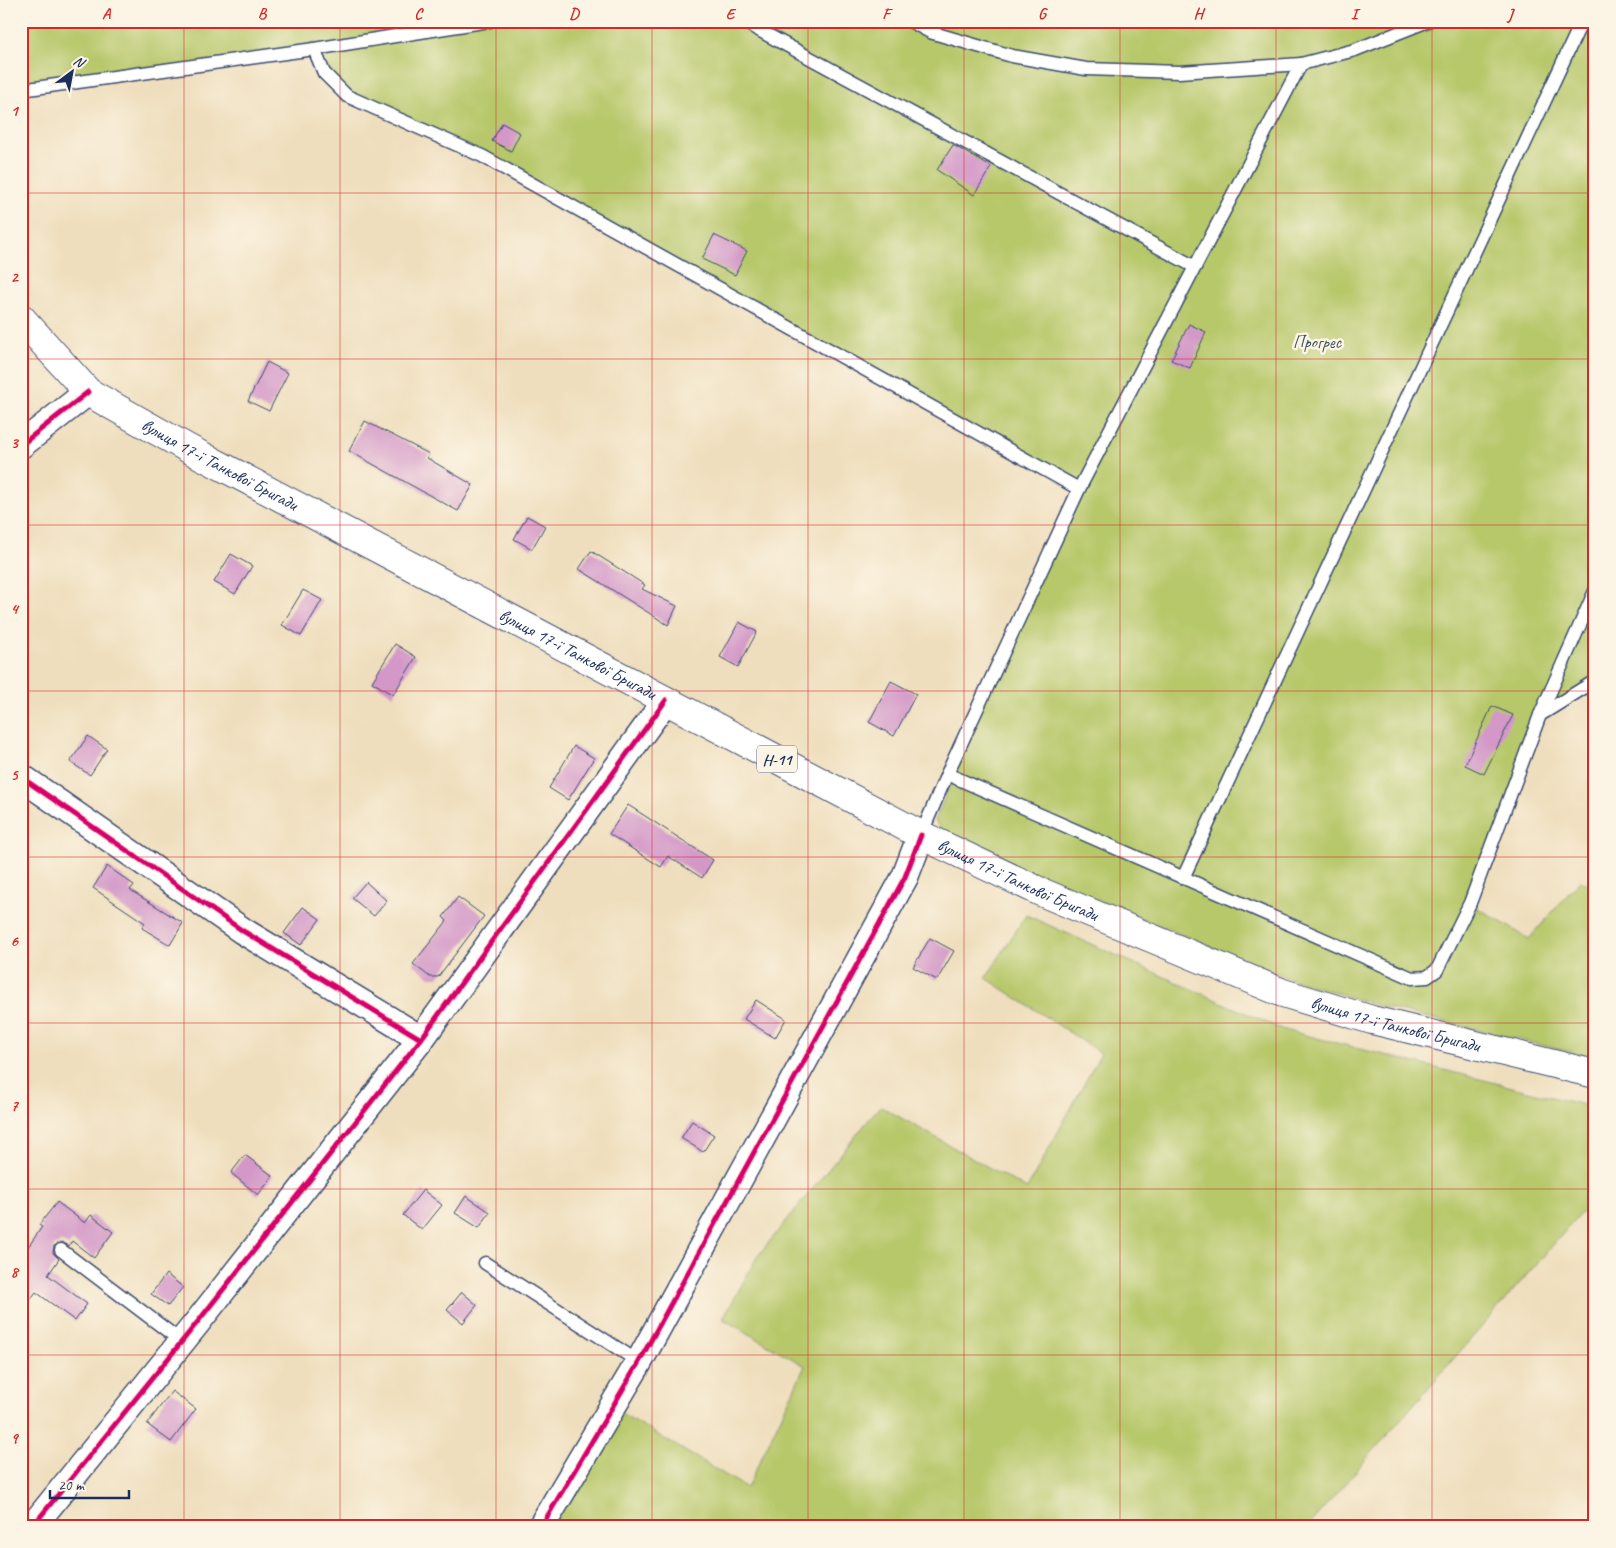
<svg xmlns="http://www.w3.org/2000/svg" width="1616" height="1548" viewBox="0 0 1616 1548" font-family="Caveat,sans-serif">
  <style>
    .green { fill: #b7c86b; stroke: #697c64 }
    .building { fill: #d397c8 }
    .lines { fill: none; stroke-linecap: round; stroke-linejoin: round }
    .service-casing { stroke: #3b496c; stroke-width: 15 }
    .minor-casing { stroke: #3b496c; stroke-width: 29 }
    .primary-casing { stroke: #3b496c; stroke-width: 30 }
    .service { stroke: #fff; stroke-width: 12 }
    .minor { stroke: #fff; stroke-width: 26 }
    .primary { stroke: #fff; stroke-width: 28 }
    .cycleway-casing { stroke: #fcf5e5; stroke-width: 8 }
    .cycleway { stroke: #d6006c; stroke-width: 5 }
    .grid { fill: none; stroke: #d62828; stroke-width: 1; stroke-opacity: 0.55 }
    .labels { text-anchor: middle; stroke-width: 5; stroke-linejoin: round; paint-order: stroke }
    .shield { fill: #fcf5e5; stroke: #5e6a86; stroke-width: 1 }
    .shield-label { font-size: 16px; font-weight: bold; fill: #1b2f5e }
    .park-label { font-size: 18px; fill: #425561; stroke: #fcf5e5 }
    .street-label { font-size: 18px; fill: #1b2f5e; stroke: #fcf5e5 }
    .neatline { fill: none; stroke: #d62828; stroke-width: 2 }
    .grid-label { font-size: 16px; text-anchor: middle; font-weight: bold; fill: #d62828 }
  </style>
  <rect width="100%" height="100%" fill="#fcf5e5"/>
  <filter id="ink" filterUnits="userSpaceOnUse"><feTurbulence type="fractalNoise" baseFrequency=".02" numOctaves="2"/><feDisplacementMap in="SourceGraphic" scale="10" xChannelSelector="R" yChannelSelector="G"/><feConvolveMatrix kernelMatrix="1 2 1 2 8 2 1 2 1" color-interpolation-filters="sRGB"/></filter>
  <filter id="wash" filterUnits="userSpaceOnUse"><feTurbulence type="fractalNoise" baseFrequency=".0096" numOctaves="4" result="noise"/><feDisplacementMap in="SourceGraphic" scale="20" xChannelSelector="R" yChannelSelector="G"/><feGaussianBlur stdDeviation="1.12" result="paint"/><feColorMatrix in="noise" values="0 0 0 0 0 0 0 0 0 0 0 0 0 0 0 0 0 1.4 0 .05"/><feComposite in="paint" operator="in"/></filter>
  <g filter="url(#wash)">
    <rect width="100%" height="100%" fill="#efdebd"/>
    <g class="green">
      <polygon points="21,21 1595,21 1595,681 1540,715 1470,903 1529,939 1580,880 1595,888 1595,1058 1379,1006 1291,979 949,840 935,821 950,785 947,774 1079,489 482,156 347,96 314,49 21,90"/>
      <polygon points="1026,915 1281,1029 1595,1108 1595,1206 1580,1214 1307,1527 550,1527 616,1410 747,1488 805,1366 723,1319 757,1257 880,1106 1027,1189 1101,1053 986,978"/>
    </g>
    <g id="blocks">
      <g class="building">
        <polygon points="502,123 520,133 511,151 492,141"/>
        <polygon points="953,145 991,167 974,195 937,170"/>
        <polygon points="714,235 747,251 735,275 702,259"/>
        <polygon points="1189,324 1206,332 1190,368 1171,360"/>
        <polygon points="267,362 288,373 269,411 248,401"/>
        <polygon points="365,421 429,454 427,458 473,485 458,511 349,451"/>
        <polygon points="527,516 545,526 532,549 514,539"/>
        <polygon points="591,551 645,585 642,589 677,606 668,625 579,569"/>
        <polygon points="231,554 252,566 235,594 214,582"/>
        <polygon points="303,590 322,600 301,636 282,625"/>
        <polygon points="739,622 757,632 738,667 720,657"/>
        <polygon points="395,644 416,657 393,695 372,682"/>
        <polygon points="891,681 916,694 894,736 869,722"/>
        <polygon points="1492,706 1513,715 1484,774 1465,765"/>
        <polygon points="88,736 107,749 90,775 70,762"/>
        <polygon points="574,746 594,758 568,800 549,788"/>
        <polygon points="628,805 713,860 702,878 668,856 661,867 609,834"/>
        <polygon points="107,866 134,885 130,890 183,923 170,945 142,928 145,923 93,888"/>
        <polygon points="366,882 387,901 374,916 352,898"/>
        <polygon points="458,897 484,916 438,977 430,977 413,964 447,921 443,917"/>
        <polygon points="303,907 320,919 301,945 284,933"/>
        <polygon points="930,938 954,951 937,980 913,967"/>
        <polygon points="756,1000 786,1019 775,1038 744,1019"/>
        <polygon points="692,1121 714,1135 703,1152 681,1138"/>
        <polygon points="245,1155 273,1176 258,1195 231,1173"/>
        <polygon points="423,1190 442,1205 422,1230 403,1215"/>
        <polygon points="466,1196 490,1212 479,1228 455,1213"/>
        <polygon points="57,1202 85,1223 91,1215 113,1232 94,1258 72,1241 69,1246 62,1242 54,1246 53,1253 59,1259 48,1275 87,1304 75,1321 36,1292 21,1312 21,1257 42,1227 39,1225"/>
        <polygon points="166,1274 183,1287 168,1306 151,1294"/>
        <polygon points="462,1292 477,1305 463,1323 447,1310"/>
        <polygon points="172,1391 196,1409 171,1442 147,1424"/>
      </g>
    </g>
  </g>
  <g filter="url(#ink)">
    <use href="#blocks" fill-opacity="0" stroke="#3b496c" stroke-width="1"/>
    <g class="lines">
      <g class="service-casing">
        <g id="service">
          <polyline points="742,21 1195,267"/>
          <polyline points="910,21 930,32 1012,56 1086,69 1179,72 1301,64 1355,50 1428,21"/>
          <polyline points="314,49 324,73 347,96 482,156 1079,489"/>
          <polyline points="21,90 314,49 489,21"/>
          <polyline points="1540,715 1595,681"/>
          <polyline points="947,774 1412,978 1427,977 1437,970 1470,903 1540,715 1595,591"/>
          <polyline points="921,835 947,774 1079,489 1301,64"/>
          <polyline points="1183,878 1582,21"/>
          <polyline points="61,1250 181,1341"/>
          <polyline points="485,1263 639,1362"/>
        </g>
      </g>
      <g class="minor-casing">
        <g id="minor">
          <polyline points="21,445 88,392"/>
          <polyline points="21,777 243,931 421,1039"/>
          <polyline points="32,1527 196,1324 421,1039 666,700"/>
          <polyline points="541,1527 639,1362 905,877 921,835"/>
        </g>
      </g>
      <g class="primary-casing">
        <g id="primary">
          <path id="s1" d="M21 318 88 392 189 449 921 835 1041 892 1283 993 1372 1020 1595 1074"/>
        </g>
      </g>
      <use href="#service" class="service"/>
      <use href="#minor" class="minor"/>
      <use href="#primary" class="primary"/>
      <g class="cycleway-casing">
        <g id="cycleway">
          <polyline points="21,445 88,392"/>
          <polyline points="21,777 243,931 421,1039"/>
          <polyline points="32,1527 196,1324 421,1039 666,700"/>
          <polyline points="541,1527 639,1362 905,877 921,835"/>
        </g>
      </g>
      <use href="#cycleway" class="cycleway"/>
    </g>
  </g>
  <path class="grid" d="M184 21V1527M340 21V1527M496 21V1527M652 21V1527M808 21V1527M964 21V1527M1120 21V1527M1276 21V1527M1432 21V1527M21 193H1595M21 359H1595M21 525H1595M21 691H1595M21 857H1595M21 1023H1595M21 1189H1595M21 1355H1595"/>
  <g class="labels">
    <rect class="shield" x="757" y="745.5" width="40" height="27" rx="4"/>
    <g class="shield-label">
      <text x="777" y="765">Н-11</text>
    </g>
    <g class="park-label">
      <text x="1317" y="348">Прогрес</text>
    </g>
    <g class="street-label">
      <text dy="6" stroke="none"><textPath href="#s1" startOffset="250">вулиця 17-ї Танкової Бригади</textPath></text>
      <text dy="6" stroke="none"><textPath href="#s1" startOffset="655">вулиця 17-ї Танкової Бригади</textPath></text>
      <text dy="6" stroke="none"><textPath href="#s1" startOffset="1150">вулиця 17-ї Танкової Бригади</textPath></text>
      <text dy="6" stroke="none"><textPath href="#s1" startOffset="1555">вулиця 17-ї Танкової Бригади</textPath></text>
    </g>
  </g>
  <rect width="1616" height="1548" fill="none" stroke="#fcf5e5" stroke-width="55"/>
  <g transform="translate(72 72) rotate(32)" stroke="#fcf5e5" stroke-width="4" paint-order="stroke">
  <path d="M0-4L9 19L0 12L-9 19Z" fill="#1b2f5e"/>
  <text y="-8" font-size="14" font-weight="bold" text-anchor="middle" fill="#1b2f5e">N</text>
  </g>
  <path d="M50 1490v8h79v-8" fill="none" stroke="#1b2f5e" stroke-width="2.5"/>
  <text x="58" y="1490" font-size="15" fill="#1b2f5e" stroke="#fcf5e5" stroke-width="4" paint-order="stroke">20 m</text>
  <rect x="28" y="28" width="1560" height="1492" class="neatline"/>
  <g class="grid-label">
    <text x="106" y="19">A</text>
    <text x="262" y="19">B</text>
    <text x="418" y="19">C</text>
    <text x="574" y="19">D</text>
    <text x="730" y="19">E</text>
    <text x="886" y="19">F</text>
    <text x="1042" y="19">G</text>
    <text x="1198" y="19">H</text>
    <text x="1354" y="19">I</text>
    <text x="1510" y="19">J</text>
    <text x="14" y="116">1</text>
    <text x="14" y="282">2</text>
    <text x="14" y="448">3</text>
    <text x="14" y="614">4</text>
    <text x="14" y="780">5</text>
    <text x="14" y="946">6</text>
    <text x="14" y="1111">7</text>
    <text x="14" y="1277">8</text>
    <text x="14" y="1443">9</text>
  </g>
</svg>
